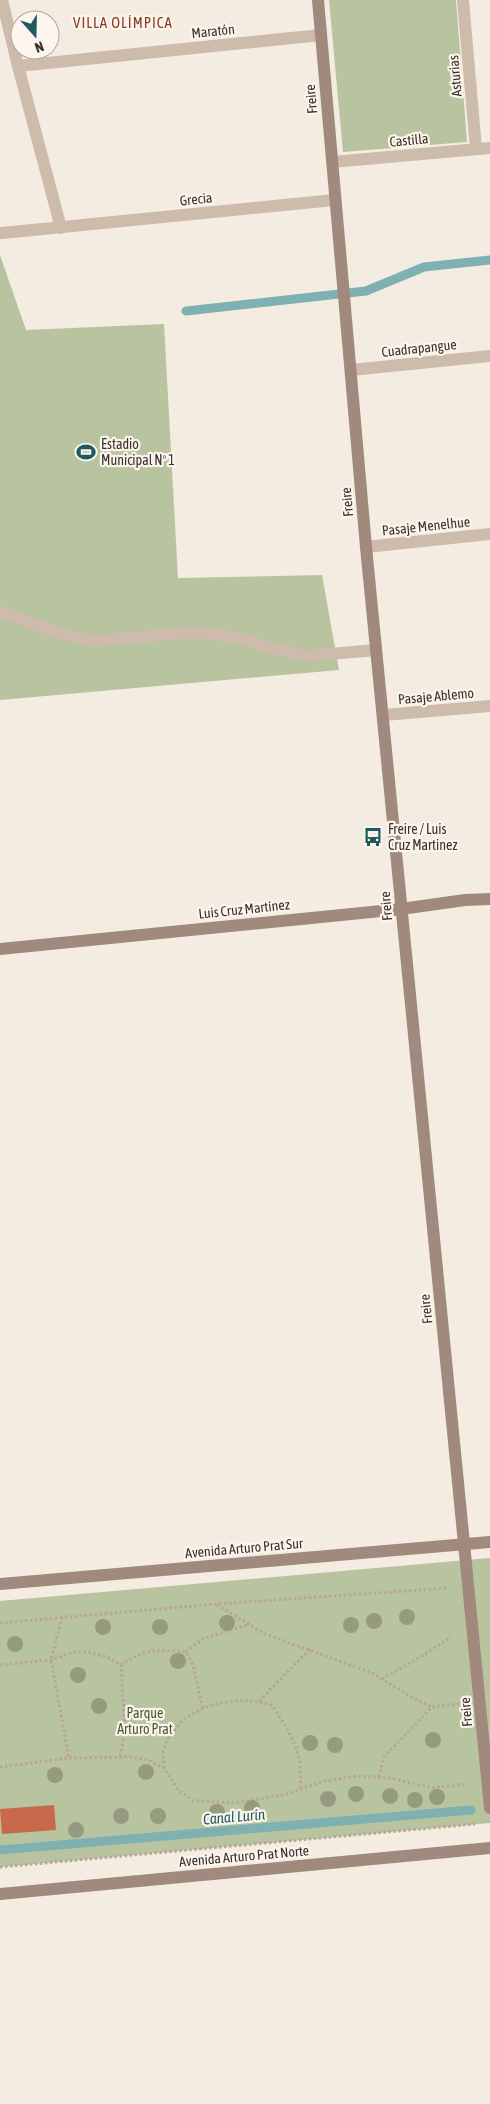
<svg xmlns="http://www.w3.org/2000/svg" width="490" height="2104" viewBox="0 0 490 2104" font-family="'Asap Condensed',sans-serif">
  <style>
    .green { fill: #b8c4a0 }
    .lines { fill: none; stroke-linecap: round; stroke-linejoin: round }
    .stream { stroke: #7fb0b2; stroke-width: 9 }
    .building { fill: #c8694b }
    .path { stroke: #b9a596; stroke-width: 3; stroke-dasharray: 2.5 2.5; stroke-linecap: butt }
    .lane { stroke: #cdbbac; stroke-width: 12 }
    .street { stroke: #cdbbac; stroke-width: 12 }
    .secondary { stroke: #a18a7d; stroke-width: 12 }
    .tree { fill: #969b7f }
    .labels { text-anchor: middle; stroke-width: 4.5; stroke-linejoin: round; paint-order: stroke }
    .street-label { font-size: 14px; fill: #3b302b; stroke: #fbf5ee }
    .poi-label { font-size: 14px; fill: #3b302b; stroke: #fbf5ee; text-anchor: start }
    .park-label { font-size: 14px; fill: #4a5a2e; stroke: #fbf5ee }
    .neighbourhood-label { font-size: 15px; letter-spacing: 1px; fill: #8c3b22; stroke: #fbf5ee }
    .water-label { font-size: 15px; font-style: italic; fill: #1f5a5e; stroke: #fbf5ee }
  </style>
  <rect width="100%" height="100%" fill="#f4ebe1"/>
  <g class="green">
    <polygon points="329,0 456,0 467,142 343,152"/>
    <polygon points="0,255 26,330 164,324 178,578 322,575 339,670 0,700"/>
    <polygon points="490,1558 490,1823 0,1867 0,1601"/>
  </g>
  <g class="lines">
    <g class="stream">
      <polyline points="186,311 366,291 424,267 490,260"/>
      <polyline points="0,1850 471,1810"/>
    </g>
  </g>
  <polygon class="building" points="54,1805 56,1830 2,1834 0,1809"/>
  <g class="lines">
    <g class="path">
      <polyline points="217,1605 265,1634 372,1673 413,1698 432,1707"/>
      <polyline points="62,1617 51,1660 69,1758"/>
      <polyline points="0,1623 216,1604 448,1588"/>
      <polyline points="186,1652 202,1639 247,1625"/>
      <path d="M0 1665 51 1660 73 1652H87L107 1657 121 1665C145 1649 159 1649 186 1652L193 1665 203 1710"/>
      <polyline points="382,1679 422,1656 451,1637"/>
      <polyline points="259,1701 310,1649"/>
      <polyline points="120,1756 125,1731 121,1665"/>
      <polyline points="0,1767 69,1758 130,1757 148,1760 164,1768 178,1790 194,1801 235,1803 283,1795 324,1781 357,1776 391,1778 432,1788 466,1784"/>
      <path d="M164 1768C164 1762 162 1754 164 1749 178 1706 233 1693 272 1705 291 1735 304 1752 300 1790"/>
      <polyline points="379,1777 384,1757 432,1707 459,1704"/>
      <polyline points="0,1867 475,1824"/>
    </g>
    <polyline class="lane" points="0,611 62,634 95,641 194,632 235,637 275,649 307,656 376,650"/>
    <g class="street">
      <polyline points="2,0 18,66 61,228"/>
      <polyline points="463,0 476,149"/>
      <polyline points="18,66 321,35"/>
      <polyline points="332,162 490,148"/>
      <polyline points="2,233 334,200"/>
      <polyline points="351,370 490,356"/>
      <polyline points="366,547 490,534"/>
      <polyline points="384,715 490,706"/>
    </g>
    <g class="secondary">
      <polyline points="318,0 366,547 490,1808"/>
      <polyline points="0,949 401,909 465,900 490,899"/>
      <polyline points="0,1584 490,1542"/>
      <polyline points="0,1894 490,1848"/>
    </g>
  </g>
  <g class="tree">
    <circle cx="407" cy="1617" r="8"/>
    <circle cx="374" cy="1621" r="8"/>
    <circle cx="227" cy="1623" r="8"/>
    <circle cx="351" cy="1625" r="8"/>
    <circle cx="103" cy="1627" r="8"/>
    <circle cx="160" cy="1627" r="8"/>
    <circle cx="15" cy="1644" r="8"/>
    <circle cx="178" cy="1661" r="8"/>
    <circle cx="78" cy="1675" r="8"/>
    <circle cx="99" cy="1706" r="8"/>
    <circle cx="433" cy="1740" r="8"/>
    <circle cx="310" cy="1743" r="8"/>
    <circle cx="335" cy="1745" r="8"/>
    <circle cx="146" cy="1772" r="8"/>
    <circle cx="55" cy="1775" r="8"/>
    <circle cx="356" cy="1794" r="8"/>
    <circle cx="390" cy="1796" r="8"/>
    <circle cx="437" cy="1797" r="8"/>
    <circle cx="328" cy="1799" r="8"/>
    <circle cx="415" cy="1800" r="8"/>
    <circle cx="252" cy="1808" r="8"/>
    <circle cx="217" cy="1812" r="8"/>
    <circle cx="121" cy="1816" r="8"/>
    <circle cx="158" cy="1816" r="8"/>
    <circle cx="76" cy="1830" r="8"/>
  </g>
  <defs>
    <g id="stadium-bare" transform="scale(1.5)"><path d="M0-5a6.5 5 0 1 0 0 10a6.5 5 0 1 0 0-10ZM-3.5-1.8h7v3.6h-7Z" fill="#1f5a5e" stroke="#fbf5ee" stroke-width="2.5" paint-order="stroke"/></g>
    <g id="bus-bare" transform="scale(1.5)"><path d="M-5-6H5V4H4V6H2V4H-2V6H-4V4H-5ZM-3.5-4V0h7V-4ZM-3.5 1.2v1.5H-2V1.2ZM2 1.2v1.5H3.5V1.2Z" fill="#1f5a5e" stroke="#fbf5ee" stroke-width="2.5" paint-order="stroke"/></g>
  </defs>
  <g fill-rule="evenodd">
    <use href="#stadium-bare" x="86" y="452"/>
    <use href="#bus-bare" x="373" y="837"/>
  </g>
  <g class="labels">
    <g class="street-label">
      <text transform="translate(213 31) rotate(-6)" y="5">Maratón</text>
      <text transform="translate(455 76) rotate(-95)" y="5">Asturias</text>
      <text transform="translate(311 99) rotate(-95)" y="5">Freire</text>
      <text transform="translate(409 140) rotate(-5)" y="5">Castilla</text>
      <text transform="translate(196 199) rotate(-6)" y="5">Grecia</text>
      <text transform="translate(419 348) rotate(-6)" y="5">Cuadrapangue</text>
      <text transform="translate(347 502) rotate(-95)" y="5">Freire</text>
      <text transform="translate(426 526) rotate(-6)" y="5">Pasaje Menelhue</text>
      <text transform="translate(436 696) rotate(-5)" y="5">Pasaje Ablemo</text>
      <text transform="translate(386 906) rotate(-95)" y="5">Freire</text>
      <text transform="translate(244 909) rotate(-6)" y="5">Luis Cruz Martínez</text>
      <text transform="translate(426 1309) rotate(-96)" y="5">Freire</text>
      <text transform="translate(244 1548) rotate(-5)" y="5">Avenida Arturo Prat Sur</text>
      <text transform="translate(466 1712) rotate(-95)" y="5">Freire</text>
      <text transform="translate(244 1856) rotate(-5)" y="5">Avenida Arturo Prat Norte</text>
    </g>
    <g class="poi-label">
      <text x="101" y="449">Estadio<tspan x="101" dy="16">Municipal Nº 1</tspan></text>
      <text x="388" y="834">Freire / Luis<tspan x="388" dy="16">Cruz Martinez</tspan></text>
    </g>
    <g class="park-label">
      <text x="145" y="1718">Parque<tspan x="145" dy="16">Arturo Prat</tspan></text>
    </g>
    <g class="neighbourhood-label">
      <text x="123" y="28">VILLA OLÍMPICA</text>
    </g>
    <g class="water-label">
      <text transform="translate(234 1817) rotate(-5)" y="5">Canal Lurín</text>
    </g>
  </g>
  <g transform="translate(35 35) rotate(160)"><circle r="24" fill="#fbf5ee" stroke="#aea6a0"/>
  <path d="M0-4L9 19L0 12L-9 19Z" fill="#1f5a5e"/>
  <text y="-8" font-size="14" font-weight="bold" text-anchor="middle" fill="#3b302b">N</text>
  </g>
</svg>
